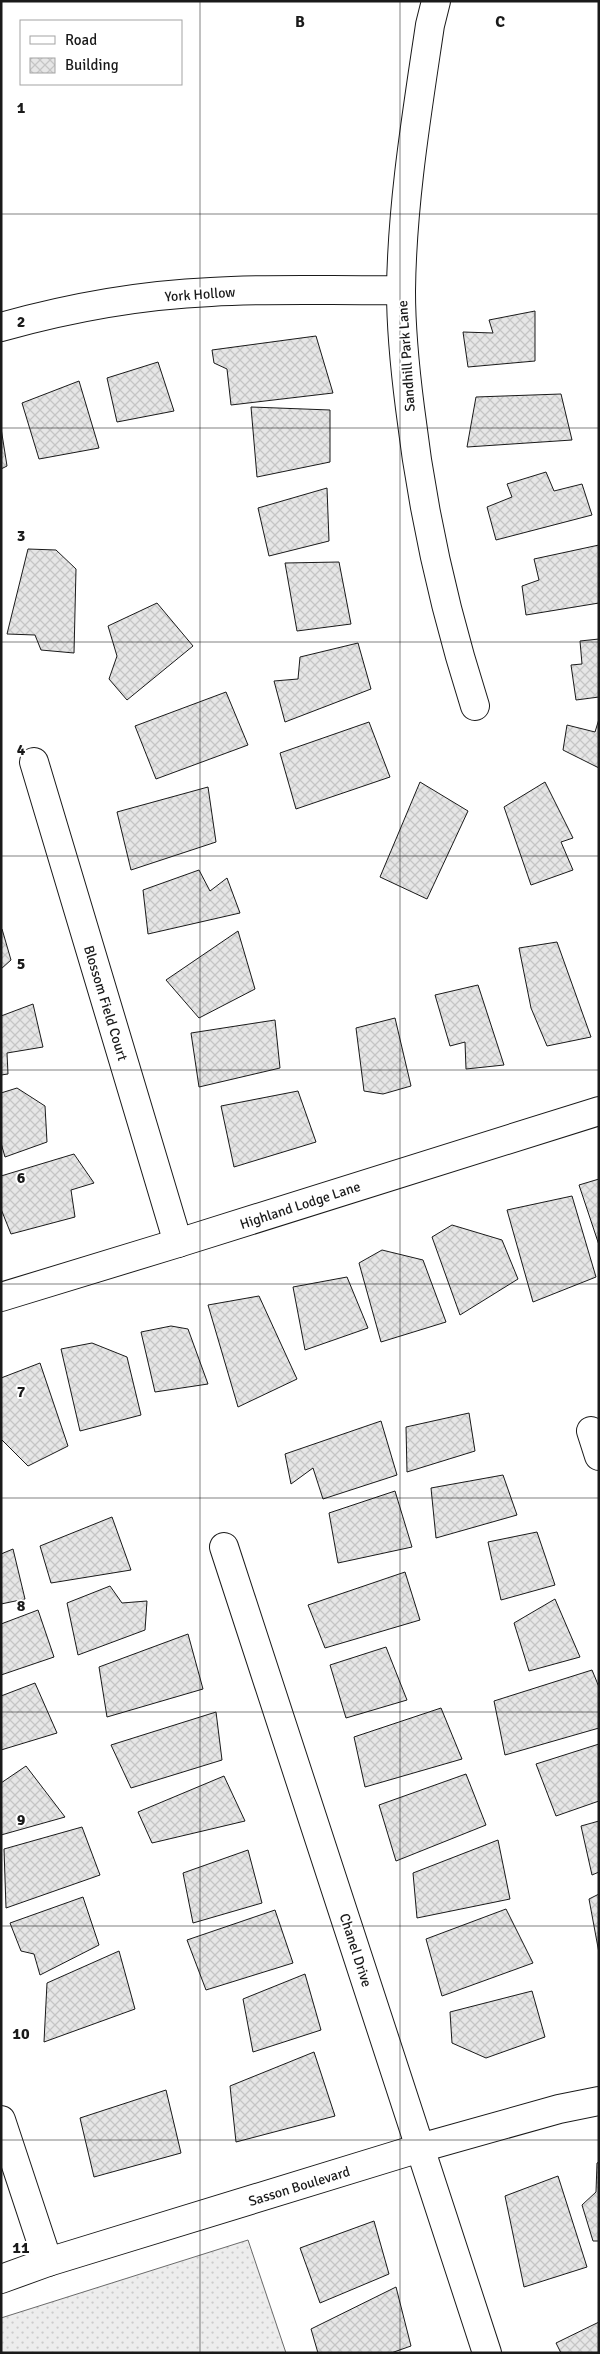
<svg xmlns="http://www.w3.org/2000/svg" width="600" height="2354" viewBox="0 0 600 2354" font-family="Signika,sans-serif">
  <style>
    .grass { fill: url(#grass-dots); stroke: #6a6a6a }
    .building { fill: url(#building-cross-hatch); stroke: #1a1a1a }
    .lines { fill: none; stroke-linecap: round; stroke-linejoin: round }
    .minor-casing { stroke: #1a1a1a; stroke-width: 30 }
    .minor { stroke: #fff; stroke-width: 28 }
    .grid { fill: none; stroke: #1a1a1a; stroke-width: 1; stroke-opacity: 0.55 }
    .labels { text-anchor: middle; stroke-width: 4; stroke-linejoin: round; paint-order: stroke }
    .street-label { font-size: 14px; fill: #1a1a1a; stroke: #fff }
    .grid-label { font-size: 16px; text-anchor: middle; font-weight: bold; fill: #1a1a1a; stroke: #fff; stroke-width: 4; stroke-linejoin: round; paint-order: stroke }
  </style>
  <defs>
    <pattern id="grass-dots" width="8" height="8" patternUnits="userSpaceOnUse" patternTransform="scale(1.25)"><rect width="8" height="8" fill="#ededed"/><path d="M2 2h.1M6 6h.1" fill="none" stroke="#cbcbcb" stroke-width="1.8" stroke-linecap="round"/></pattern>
    <pattern id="building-cross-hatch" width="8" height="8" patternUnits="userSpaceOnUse" patternTransform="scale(1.25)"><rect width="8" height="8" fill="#e6e6e6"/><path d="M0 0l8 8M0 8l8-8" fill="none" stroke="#c5c5c5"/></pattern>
  </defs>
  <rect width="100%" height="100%" fill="#fff"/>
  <polygon class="grass" points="248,2240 286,2353 1,2353 1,2318"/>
  <g class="building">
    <polygon points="535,311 535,361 468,367 463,332 493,333 489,320"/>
    <polygon points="316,336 333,393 231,405 227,369 214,363 212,350"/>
    <polygon points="158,362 174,411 117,422 107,378"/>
    <polygon points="79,381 99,448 39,459 22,403"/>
    <polygon points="561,394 572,440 467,447 476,397"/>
    <polygon points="251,407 330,410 330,462 257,477"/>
    <polygon points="1,428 7,466 1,469"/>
    <polygon points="546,472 554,491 582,484 592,515 496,540 487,507 512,497 507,484"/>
    <polygon points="327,488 329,541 269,556 258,508"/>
    <polygon points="599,545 599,603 526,615 522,586 539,580 534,559"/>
    <polygon points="28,549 56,550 76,569 74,653 41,650 35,635 7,634"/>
    <polygon points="339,562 351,624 297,631 285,563"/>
    <polygon points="157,603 193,646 127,700 109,679 117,656 108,626"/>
    <polygon points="599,639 599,697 576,700 571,665 582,664 580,641"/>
    <polygon points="358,643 371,689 285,722 274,681 298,679 300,657"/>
    <polygon points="226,692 248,745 156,779 135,726"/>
    <polygon points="599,719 599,768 563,750 567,725 595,732"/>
    <polygon points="369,722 390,777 296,809 280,753"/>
    <polygon points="420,782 468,811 427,899 380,877"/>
    <polygon points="545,782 573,838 561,842 573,870 531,885 504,807"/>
    <polygon points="208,787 216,842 131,870 117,812"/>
    <polygon points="199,870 210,891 227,878 240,913 148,934 143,890"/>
    <polygon points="2,929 11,960 1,969 1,930"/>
    <polygon points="238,931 255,989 199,1018 166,980"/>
    <polygon points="557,942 591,1037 547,1046 531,1008 519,948"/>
    <polygon points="478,985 504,1065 466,1069 465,1042 450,1046 435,995"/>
    <polygon points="33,1004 43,1047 7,1053 8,1074 1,1075 1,1016"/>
    <polygon points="395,1018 411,1086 383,1094 364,1091 356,1028"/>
    <polygon points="275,1020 280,1068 199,1087 191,1033"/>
    <polygon points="17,1088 45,1106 47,1142 5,1157 1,1143 1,1093"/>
    <polygon points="298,1091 316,1142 234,1167 221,1106"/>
    <polygon points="74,1154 94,1183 71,1190 75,1217 11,1234 1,1209 1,1176"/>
    <polygon points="599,1179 599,1245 579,1185"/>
    <polygon points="572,1196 596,1277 533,1302 507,1210"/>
    <polygon points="452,1225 502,1240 518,1279 460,1315 432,1237"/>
    <polygon points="382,1250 423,1260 446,1322 381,1342 359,1263"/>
    <polygon points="347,1277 368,1328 305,1350 293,1287"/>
    <polygon points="259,1296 297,1379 238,1407 208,1305"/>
    <polygon points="171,1326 188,1329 208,1384 155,1392 141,1332"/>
    <polygon points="92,1343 127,1357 141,1415 80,1431 61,1349"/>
    <polygon points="40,1363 68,1446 28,1466 1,1439 1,1378"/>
    <polygon points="469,1413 475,1451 407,1472 406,1427"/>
    <polygon points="381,1421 397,1475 323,1499 313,1468 291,1484 285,1454"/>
    <polygon points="503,1475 517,1515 436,1538 431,1488"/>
    <polygon points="395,1491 412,1547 338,1563 329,1513"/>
    <polygon points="112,1517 131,1570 51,1583 40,1546"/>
    <polygon points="537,1532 555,1585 501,1600 488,1542"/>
    <polygon points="13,1549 25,1599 1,1604 1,1554"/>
    <polygon points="405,1572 420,1620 325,1648 308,1605"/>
    <polygon points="110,1586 122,1603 147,1601 145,1630 78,1655 67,1603"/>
    <polygon points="555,1599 580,1657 529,1671 514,1623"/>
    <polygon points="38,1610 54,1657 1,1675 1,1624"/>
    <polygon points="188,1634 203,1689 107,1717 99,1667"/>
    <polygon points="386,1647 407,1700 346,1718 330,1665"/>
    <polygon points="592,1670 599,1687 599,1728 505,1755 494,1701"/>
    <polygon points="35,1683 57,1733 1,1750 1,1696"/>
    <polygon points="441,1708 462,1759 365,1787 354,1737"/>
    <polygon points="216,1712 222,1760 131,1788 111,1745"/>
    <polygon points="599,1744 599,1801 556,1816 536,1764"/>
    <polygon points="26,1766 65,1817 1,1835 1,1783"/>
    <polygon points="466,1774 486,1825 396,1861 379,1805"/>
    <polygon points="224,1776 245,1821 152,1843 138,1812"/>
    <polygon points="599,1821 599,1872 592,1875 581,1826"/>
    <polygon points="82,1827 100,1875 6,1908 4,1849"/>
    <polygon points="498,1840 510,1899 417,1918 413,1873"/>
    <polygon points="248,1850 262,1903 193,1923 183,1873"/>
    <polygon points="599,1894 599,1953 589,1899"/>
    <polygon points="83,1897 99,1945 40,1975 34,1954 21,1951 10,1923"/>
    <polygon points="506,1909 533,1963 442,1996 426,1939"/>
    <polygon points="275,1910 293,1963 206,1990 187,1940"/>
    <polygon points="119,1951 135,2009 44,2042 47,1983"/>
    <polygon points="305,1974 321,2030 253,2052 243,1999"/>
    <polygon points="532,1991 545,2037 486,2058 452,2043 450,2012"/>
    <polygon points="314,2052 335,2116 236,2142 230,2086"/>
    <polygon points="166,2090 181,2153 94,2177 80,2118"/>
    <polygon points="599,2162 599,2241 593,2241 582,2205 596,2192 597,2163"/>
    <polygon points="558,2176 587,2267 524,2287 505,2196"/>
    <polygon points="374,2221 389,2274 320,2303 300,2248"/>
    <polygon points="396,2287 411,2346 391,2353 318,2353 311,2329"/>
    <polygon points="599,2322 599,2353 561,2353 556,2343"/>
  </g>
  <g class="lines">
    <g class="minor-casing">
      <g id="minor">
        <path d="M436 1 430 25C417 113 402 202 401 291 401 331 405 369 410 408 422 510 444 609 475 706"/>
        <path d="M1 327C69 308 141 295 211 292 274 288 338 291 401 290"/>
        <polyline points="34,762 178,1243"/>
        <polyline points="1,1297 178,1243 599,1111"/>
        <polyline points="591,1431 599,1456"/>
        <polyline points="224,1547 487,2353"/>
        <polyline points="1,2120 48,2262"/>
        <polyline points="1,2279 48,2262 420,2148 559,2109 599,2101"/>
      </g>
    </g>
    <use href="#minor" class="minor"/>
  </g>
  <path class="grid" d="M200 1V2353M400 1V2353M1 214H599M1 428H599M1 642H599M1 856H599M1 1070H599M1 1284H599M1 1498H599M1 1712H599M1 1926H599M1 2140H599"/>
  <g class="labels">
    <g class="street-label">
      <text transform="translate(200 294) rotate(-4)" y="5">York Hollow</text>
      <text transform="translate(406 356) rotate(-94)" y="5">Sandhill Park Lane</text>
      <text transform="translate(106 1003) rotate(73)" y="5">Blossom Field Court</text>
      <text transform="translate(300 1205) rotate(-18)" y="5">Highland Lodge Lane</text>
      <text transform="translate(356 1950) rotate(72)" y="5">Chanel Drive</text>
      <text transform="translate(299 2186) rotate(-17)" y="5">Sasson Boulevard</text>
    </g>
  </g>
  <g class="grid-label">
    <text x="300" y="27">B</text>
    <text x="500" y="27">C</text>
    <text x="21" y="113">1</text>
    <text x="21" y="327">2</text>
    <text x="21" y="541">3</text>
    <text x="21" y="755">4</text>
    <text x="21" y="969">5</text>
    <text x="21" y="1183">6</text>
    <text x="21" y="1397">7</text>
    <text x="21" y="1611">8</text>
    <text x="21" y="1825">9</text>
    <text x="21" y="2039">10</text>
    <text x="21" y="2253">11</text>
  </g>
  <rect width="600" height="2354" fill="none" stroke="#1a1a1a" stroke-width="5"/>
  <rect x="20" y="20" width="162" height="65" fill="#ffffff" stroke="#a3a3a3"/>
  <rect x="30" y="36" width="25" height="8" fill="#ffffff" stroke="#a3a3a3"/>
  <text x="65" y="45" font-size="15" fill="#1a1a1a">Road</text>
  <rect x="30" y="58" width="25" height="15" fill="url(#building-cross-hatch)" stroke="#a3a3a3"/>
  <text x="65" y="70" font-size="15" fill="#1a1a1a">Building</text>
</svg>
